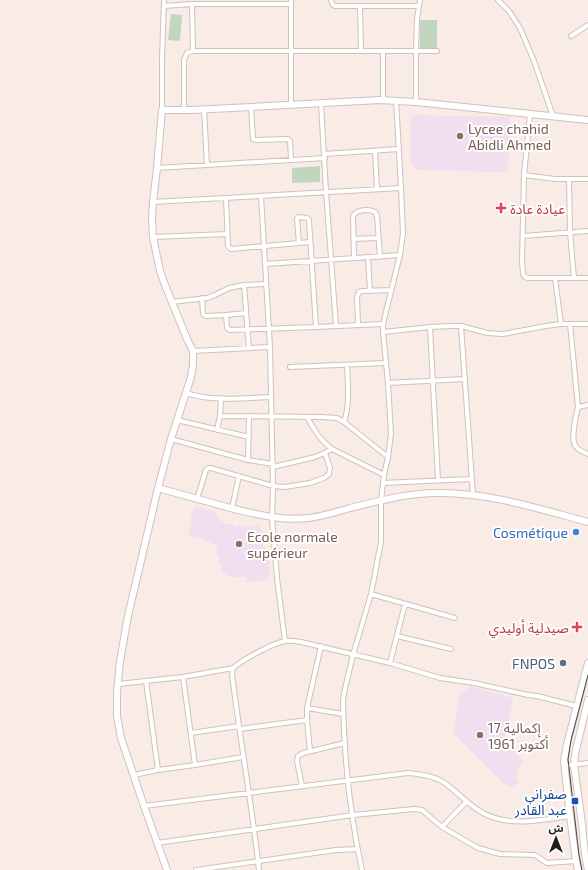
<svg xmlns="http://www.w3.org/2000/svg" width="588" height="870" font-family="'Exo 2','Noto Sans Arabic',sans-serif">
	<style>
		.education { fill: #f1deee }
		.green { fill: #c0d6be }
		.lines { fill: none; stroke-linecap: round; stroke-linejoin: round }
		.street-casing { stroke: #cfc2bb; stroke-width: 6 }
		.secondary-casing { stroke: #cfc2bb; stroke-width: 8 }
		.street { stroke: #fff; stroke-width: 4 }
		.secondary { stroke: #fff; stroke-width: 6 }
		.tram { stroke: #4a4340; stroke-width: 1 }
		.education-dot { fill: #8d6e63; stroke: #fff; stroke-width: 1.5 }
		.health-dot { fill: #e0444e; stroke: #fff; stroke-width: 1.5 }
		.shop-dot { fill: #3f7fe0; stroke: #fff; stroke-width: 1.5 }
		.service-dot { fill: #5c6f8a; stroke: #fff; stroke-width: 1.5 }
		.transit-dot { fill: #1a4fb4; stroke: #fff; stroke-width: 1.5 }
		.labels { text-anchor: middle; dominant-baseline: central; stroke-width: 4; stroke-linejoin: round; paint-order: stroke }
		.education-label { font-size: 14px; fill: #785e54; stroke: #fff; text-anchor: start }
		.health-label { font-size: 14px; fill: #be3a42; stroke: #fff; text-anchor: start }
		.shop-label { font-size: 14px; fill: #366cbe; stroke: #fff; text-anchor: end }
		.service-label { font-size: 14px; fill: #4e5e75; stroke: #fff; text-anchor: end }
		.transit-label { font-size: 14px; fill: #164399; stroke: #fff; text-anchor: end }
	</style>
	<rect width="100%" height="100%" fill="#f9ebe5"/>
	<!-- education -->
	<path class="education" d="M414,115L510,117L508,172L420,170L415,169L412,166L410,159L411,117Z
		M194,507L198,508L199,507L204,508V510L208,511L209,509L215,511L214,514H217L220,521L224,522V524H228L229,523L234,524V526L238,527L239,525L244,527L246,528L248,526L250,528L253,525L255,526L257,525L264,532L262,533L266,539L262,542L264,548L267,550L268,554H267V559H269L270,564L268,565L269,569L270,570L271,575H269V580L247,582L246,577H235L229,576L220,571L222,568L217,562L220,560L216,553H218L216,545L202,539L188,536L191,524L194,525V523L190,522Z
		M470,686L513,698L505,738L509,739L514,751L524,762L517,769L519,771L516,774L517,776L515,778L519,782L513,786L510,787L504,784L453,733L460,695Z"/>
	<!-- green -->
	<path class="green" d="M171,14L182,15L180,41L168,40Z
		M420,20H437V48H420Z
		M320,166V182L292,183V168Z"/>
	<g class="lines">
		<defs>
			<path id="street" d="M291,0V104
				M331,0L333,5L335,6H418
				M498,0L509,11L520,28L534,61L553,116
				M164,6L192,4H291
				M360,6L361,51
				M571,36L588,25
				M193,51H437
				M383,51V100
				M416,102V51L417,19L420,0
				M321,103L326,192L336,325
				M251,107L253,139L256,140L288,139L290,141L291,159
				M204,109L207,165
				M162,110V58L164,0
				M184,110V60L187,53L193,51L192,4
				M530,114L524,175L555,179H569L570,232L574,278H588
				M375,151L377,189
				M324,154L399,149
				M157,168L325,158
				M524,175L522,262L523,274L525,277L528,278H574
				M569,179H588
				M261,196L264,246L270,347L273,486L272,518L277,578L285,641
				M226,198L228,246L231,249L299,243
				M153,202L401,188
				M523,236L588,231
				M153,237L227,234
				M353,239L378,238
				M310,242L299,243L297,219L298,217L307,218L309,220L316,327L383,324
				M354,258L353,216C357,209 369,209 375,212L377,216L380,257
				M368,258L370,291
				M265,264L400,255
				M555,278L561,324H588
				M202,298L203,314L206,316L226,315L227,328L230,330L316,327
				M172,302L207,298L213,296L229,288L244,285
				M226,315L246,313
				M358,324L357,297L359,292L363,291L391,290
				M570,324L578,407C576,415 571,438 575,445C577,450 583,452 588,454
				M461,326L487,333L503,334L546,326L561,324
				M430,327L438,480
				M383,332V324L400,255L403,233L401,188L396,100
				M249,348L244,285L266,284
				M193,351L270,347
				M290,367L385,363
				M388,383L465,379
				M186,393C213,402 243,398 271,397
				M578,407L588,405
				M220,416L321,417L337,418L344,422L388,457
				M307,417C315,431 319,439 332,449L384,475
				M177,420L249,437
				M344,422C350,404 348,384 347,365
				M217,430L220,416L221,398
				M171,439L248,460L273,464
				M248,460L249,416
				M273,467L315,457L322,454L332,449
				M383,483L471,479
				M197,499L206,470L208,468H211L273,486L285,487L310,483L324,478L329,474L330,468L325,453
				M232,508L239,476
				M371,594L455,618
				M397,636L451,649
				M321,646L307,708L343,714
				M390,663L405,604
				M183,677L195,765L243,757
				M146,681L158,770
				M118,684L183,677L233,668
				M307,708V720L310,751
				M240,729L307,720
				M191,733L239,726
				M564,766L588,763
				M134,775L158,770L195,765
				M302,786L297,761L298,756L303,753L345,743
				M144,806L408,773C421,774 436,776 446,784C460,794 469,806 485,814C511,827 543,820 570,816
				M442,827L478,848L500,854L535,855L547,863L576,861
				M157,843L353,815L414,809L422,810L442,827L466,802
				M196,870L336,850L358,849
				M259,870C252,805 240,740 232,674L233,668C244,659 271,644 285,641C290,640 295,641 301,642L390,663L440,678L474,683L528,695L537,696L576,706
				M362,870C350,815 344,758 343,701L344,693L353,655L371,594L381,542V500L384,475L388,457L391,434L388,383L383,332L430,327L451,326H461L473,495"/>
			<path id="secondary" d="M158,488C184,495 209,502 234,509C260,515 283,521 309,518C323,516 337,512 350,508C379,501 407,493 437,493C488,492 539,509 588,522
				M167,870L144,806L121,738L117,716V692L120,661L128,616L158,488L171,439L191,377L193,365V351L187,339L165,285L160,271L153,237L152,219L153,202L157,168L162,110H192L251,107L380,100L416,102L588,120
				M578,870L576,861L570,816L564,761L567,744L588,663
				M588,870L585,855L582,824L574,765L575,754L588,700"/>
		</defs>
		<!-- street casing -->
		<use href="#street" class="street-casing"/>
		<!-- secondary casing -->
		<use href="#secondary" class="secondary-casing"/>
		<!-- street -->
		<use href="#street" class="street"/>
		<!-- secondary -->
		<use href="#secondary" class="secondary"/>
		<!-- tram -->
		<path class="tram" d="M582,870L579,855L568,759L571,740L588,675"/>
	</g>
	<!-- markers -->
	<g class="education-dot">
		<circle cx="460" cy="136" r="4"/>
		<circle cx="239" cy="544" r="4"/>
		<circle cx="480" cy="735" r="4"/>
	</g>
	<g class="health-dot">
		<path d="M499 202h4v4h4v4h-4v4h-4v-4h-4v-4h4z"/>
		<path d="M575 621h4v4h4v4h-4v4h-4v-4h-4v-4h4z"/>
	</g>
	<circle class="shop-dot" cx="576" cy="532" r="4"/>
	<circle class="service-dot" cx="563" cy="663" r="4"/>
	<rect class="transit-dot" x="571" y="797" width="8" height="8" rx="2"/>
	<g class="labels">
		<!-- education labels -->
		<g class="education-label">
			<text x="468" y="128">Lycee chahid<tspan x="468" dy="16">Abidli Ahmed</tspan></text>
			<text x="247" y="536">Ecole normale<tspan x="247" dy="16">supérieur</tspan></text>
			<text x="488" y="727">إكمالية 17<tspan x="488" dy="16">أكتوبر 1961</tspan></text>
		</g>
		<!-- health labels -->
		<g class="health-label">
			<text x="510" y="208">عيادة عادة</text>
			<text x="569" y="627" text-anchor="end">صيدلية أوليدي</text>
		</g>
		<!-- shop labels -->
		<g class="shop-label">
			<text x="568" y="532">Cosmétique</text>
		</g>
		<!-- service labels -->
		<g class="service-label">
			<text x="555" y="663">FNPOS</text>
		</g>
		<!-- transit labels -->
		<g class="transit-label">
			<text x="567" y="793">صفراني<tspan x="567" dy="16">عبد القادر</tspan></text>
		</g>
	</g>
	<!-- north arrow -->
	<g transform="translate(556 838)" stroke="#ffffff" stroke-width="3" paint-order="stroke">
	<path d="M0-3L7 15L0 10L-7 15Z" fill="#231e1c"/>
	<text y="-6" font-size="11" font-weight="bold" text-anchor="middle" fill="#231e1c">ش</text>
	</g>
</svg>
